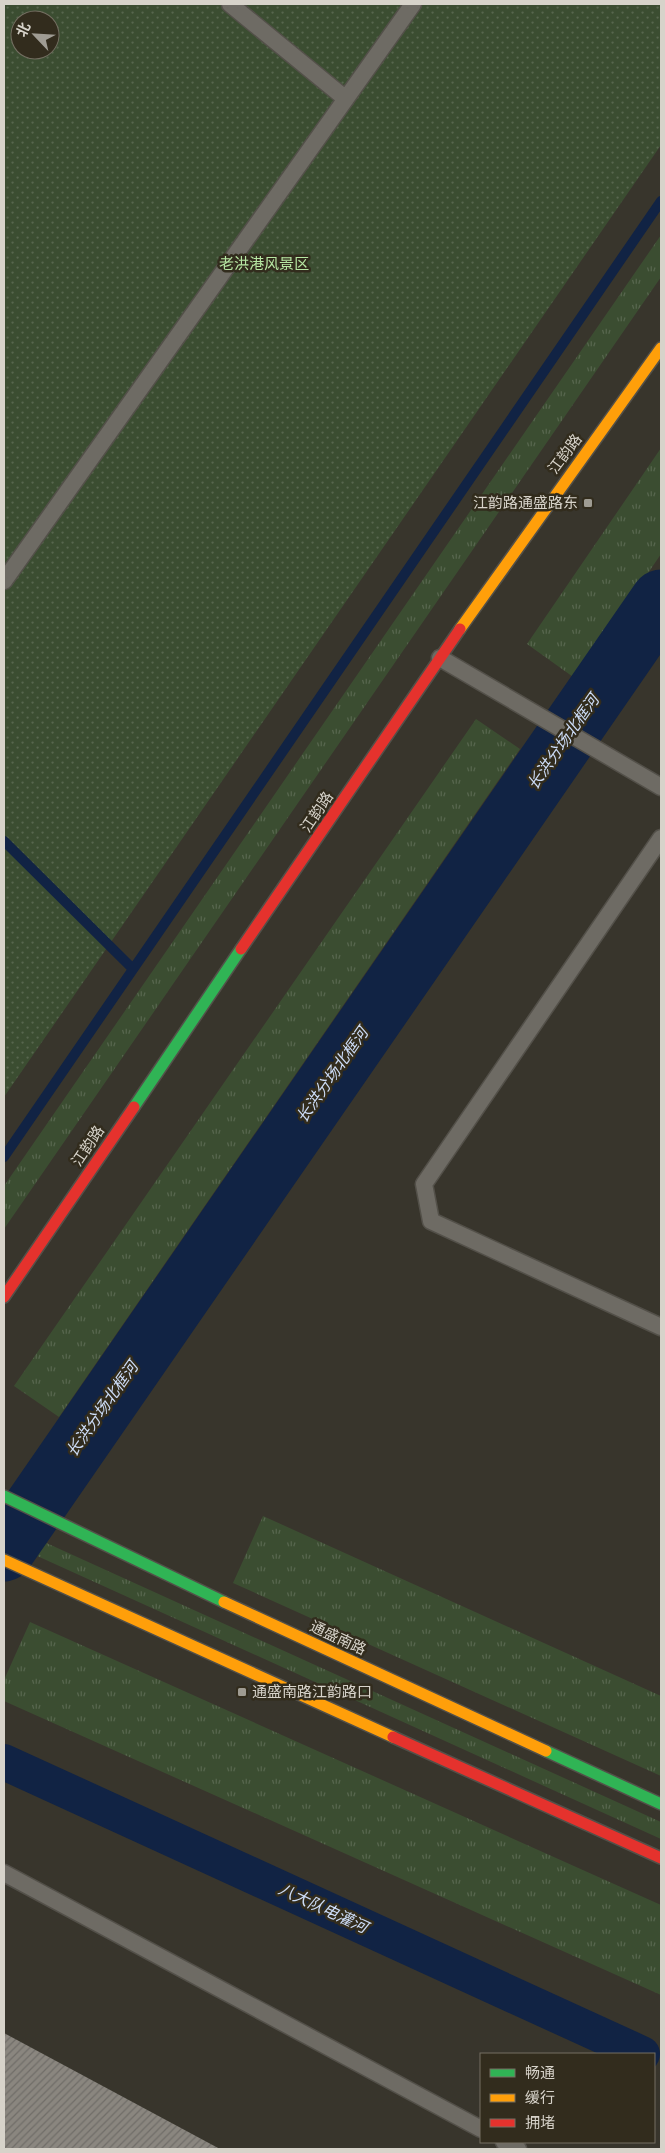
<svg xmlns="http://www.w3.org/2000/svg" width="665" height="2153" font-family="'Fira Sans','Noto Sans SC',sans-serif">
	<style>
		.grass { fill: url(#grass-tufts) }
		.park { fill: url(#park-dots); fill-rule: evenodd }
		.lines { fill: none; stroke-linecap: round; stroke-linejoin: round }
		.stream { stroke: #112344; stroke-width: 10 }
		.canal { stroke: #112344; stroke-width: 36 }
		.river { stroke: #112344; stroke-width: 61 }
		.building { fill: url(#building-hatch) }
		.lane-casing { stroke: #535049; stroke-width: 19 }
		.fast-casing { stroke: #535049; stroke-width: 14 }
		.slow-casing { stroke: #535049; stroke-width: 14 }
		.jam-casing { stroke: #535049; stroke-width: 14 }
		.lane { stroke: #6e6b64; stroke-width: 16 }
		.fast { stroke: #30b455; stroke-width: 11 }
		.slow { stroke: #ff9f0a; stroke-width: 11 }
		.jam { stroke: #e5322d; stroke-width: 11 }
		.poi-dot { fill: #9f9c93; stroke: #322c1d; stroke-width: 2 }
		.labels { text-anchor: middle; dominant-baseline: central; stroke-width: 5; stroke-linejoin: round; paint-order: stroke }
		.park-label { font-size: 15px; fill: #b7e7a3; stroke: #322c1d }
		.street-label { font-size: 15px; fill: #d7d3ca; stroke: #322c1d }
		.poi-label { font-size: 15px; fill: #d7d3ca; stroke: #322c1d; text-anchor: end }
		.water-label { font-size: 16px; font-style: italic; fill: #ccdcf7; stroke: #322c1d }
	</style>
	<defs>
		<pattern id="grass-tufts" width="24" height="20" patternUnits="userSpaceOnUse" patternTransform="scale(1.25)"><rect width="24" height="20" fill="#3b4d31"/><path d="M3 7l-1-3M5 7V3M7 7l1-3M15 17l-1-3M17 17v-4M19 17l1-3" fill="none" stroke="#57664e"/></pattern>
		<pattern id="park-dots" width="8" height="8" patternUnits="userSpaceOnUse" patternTransform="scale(1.25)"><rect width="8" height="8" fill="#3b4d31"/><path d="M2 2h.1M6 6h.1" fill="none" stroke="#57664e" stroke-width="1.8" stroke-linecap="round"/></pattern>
		<pattern id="building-hatch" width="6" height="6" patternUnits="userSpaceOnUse" patternTransform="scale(1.25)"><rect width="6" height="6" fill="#8a867f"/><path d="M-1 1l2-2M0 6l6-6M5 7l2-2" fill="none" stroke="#706d68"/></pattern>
	</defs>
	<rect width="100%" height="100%" fill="#38352c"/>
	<!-- grass -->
	<path class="grass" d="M661,235V277L4,1229V1186Z
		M661,448V554L576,679L527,644Z
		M476,719L520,749L59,1417L14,1386Z
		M263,1516L661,1696V1776L233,1583Z
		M42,1541L661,1822V1839L35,1555Z
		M30,1622L661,1905V1995L4,1701V1680Z"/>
	<!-- park -->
	<path class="park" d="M4,4H661V145L4,1097ZM20,20H50V50H20Z"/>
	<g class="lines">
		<!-- stream -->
		<path class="stream" d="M4,841L133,969
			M4,1157L661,201"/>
		<!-- canal -->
		<path class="canal" d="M4,1762L642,2054"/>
		<!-- river -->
		<path class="river" d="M4,1551L661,600"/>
	</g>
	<!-- building -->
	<path class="building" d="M4,2033L220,2149H4Z"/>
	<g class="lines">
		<defs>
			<path id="lane" d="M230,4L346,99
				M4,581L413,4
				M440,658L661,787
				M661,838L424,1184L431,1221L661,1327
				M4,1873L481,2129
				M504,2142L518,2149"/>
			<path id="fast" d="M134,1107L241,949
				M4,1496L224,1602
				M546,1751L661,1804"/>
			<path id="slow" d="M460,629L661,348
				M4,1560L393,1737
				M224,1602L546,1751"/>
			<path id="jam" d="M241,949L460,629
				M4,1297L134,1107
				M393,1737L661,1858"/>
		</defs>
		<!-- lane casing -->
		<use href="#lane" class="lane-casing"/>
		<!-- fast casing -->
		<use href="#fast" class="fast-casing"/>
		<!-- slow casing -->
		<use href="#slow" class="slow-casing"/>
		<!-- jam casing -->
		<use href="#jam" class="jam-casing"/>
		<!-- lane -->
		<use href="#lane" class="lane"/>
		<!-- fast -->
		<use href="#fast" class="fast"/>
		<!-- slow -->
		<use href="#slow" class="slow"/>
		<!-- jam -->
		<use href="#jam" class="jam"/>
	</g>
	<!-- markers -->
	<g class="poi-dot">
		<rect x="583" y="498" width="10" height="10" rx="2.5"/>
		<rect x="237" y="1687" width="10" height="10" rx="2.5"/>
	</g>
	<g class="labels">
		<!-- park labels -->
		<g class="park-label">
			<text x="264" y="264">老洪港风景区</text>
		</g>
		<!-- street labels -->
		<g class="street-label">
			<text transform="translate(565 454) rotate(-53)">江韵路</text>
			<text transform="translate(317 812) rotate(-56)">江韵路</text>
			<text transform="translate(88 1146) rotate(-56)">江韵路</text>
			<text transform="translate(338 1638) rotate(25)">通盛南路</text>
		</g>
		<!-- poi labels -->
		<g class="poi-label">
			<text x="578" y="503">江韵路通盛路东</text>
			<text x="252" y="1692" text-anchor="start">通盛南路江韵路口</text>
		</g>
		<!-- water labels -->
		<g class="water-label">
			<text transform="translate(563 742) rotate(-55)">长洪分场北框河</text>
			<text transform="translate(332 1075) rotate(-55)">长洪分场北框河</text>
			<text transform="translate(102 1409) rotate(-55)">长洪分场北框河</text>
			<text transform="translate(323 1908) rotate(25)">八大队电灌河</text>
		</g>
	</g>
	<!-- border -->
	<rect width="665" height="2153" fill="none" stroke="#d7d3ca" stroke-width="10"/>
	<!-- legend -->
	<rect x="480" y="2053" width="175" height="90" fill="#322c1d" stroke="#746f62"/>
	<rect x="490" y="2069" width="25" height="8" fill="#30b455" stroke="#746f62"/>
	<text x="525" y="2078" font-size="15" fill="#d7d3ca">畅通</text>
	<rect x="490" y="2094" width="25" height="8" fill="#ff9f0a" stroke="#746f62"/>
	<text x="525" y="2103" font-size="15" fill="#d7d3ca">缓行</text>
	<rect x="490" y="2119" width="25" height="8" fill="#e5322d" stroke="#746f62"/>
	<text x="525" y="2128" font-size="15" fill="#d7d3ca">拥堵</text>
	<!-- north arrow -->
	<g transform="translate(35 35) rotate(295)"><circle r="24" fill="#322c1d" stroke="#746f62"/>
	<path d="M0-4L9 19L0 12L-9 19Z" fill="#9f9c93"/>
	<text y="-8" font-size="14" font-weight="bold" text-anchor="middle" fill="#d7d3ca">北</text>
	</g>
</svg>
